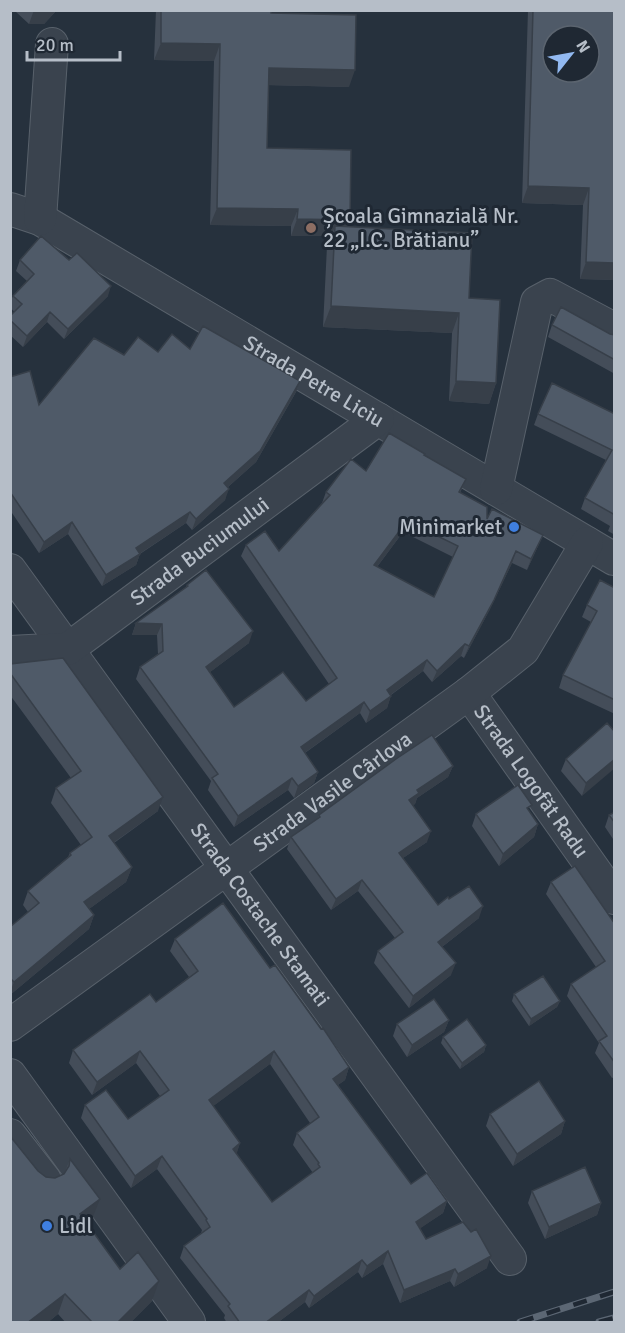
<svg xmlns="http://www.w3.org/2000/svg" width="625" height="1333" font-family="Signika,sans-serif">
	<style>
		.lines { fill: none; stroke-linecap: round; stroke-linejoin: round }
		.minor-casing { stroke: #58616b; stroke-width: 34 }
		.minor { stroke: #3a434e; stroke-width: 32 }
		.rail-casing { stroke: #5c6774; stroke-width: 7 }
		.rail { stroke: #1f2833; stroke-width: 4.5; stroke-dasharray: 14; stroke-linecap: butt }
		.wall { fill: #444d59; fill-rule: evenodd }
		.shaded-wall { fill: #373f49 }
		.building { fill: #4f5a68; stroke: #373f49; stroke-width: 1.5; fill-rule: evenodd }
		.education-dot { fill: #8d6e63; stroke: #1f2833; stroke-width: 2 }
		.shop-dot { fill: #3f7fe0; stroke: #1f2833; stroke-width: 2 }
		.labels { text-anchor: middle; dominant-baseline: central; stroke-width: 6; stroke-linejoin: round; paint-order: stroke }
		.poi-label { font-size: 21px; fill: #b6bec8; stroke: #1f2833; text-anchor: start }
		.street-label { font-size: 21px; fill: #b6bec8; stroke: #1f2833 }
	</style>
	<rect width="100%" height="100%" fill="#26313d"/>
	<g class="lines">
		<defs>
			<g id="minor">
				<path id="s1" d="M10,209L40,219L614,559"/>
				<path d="M40,219L52,44"/>
				<path d="M496,489L537,302L550,295L614,329"/>
				<path id="s2" d="M10,570L510,1259"/>
				<path id="s3" d="M10,652L68,649L378,419"/>
				<path id="s4" d="M469,693L614,898"/>
				<path id="s5" d="M10,1025L469,693L523,650L587,543"/>
				<path d="M10,1075L189,1322"/>
				<path d="M10,1135L45,1180"/>
			</g>
		</defs>
		<!-- minor casing -->
		<use href="#minor" class="minor-casing"/>
		<!-- minor -->
		<use href="#minor" class="minor"/>
		<defs>
			<path id="rail" d="M520,1322L614,1292
				M599,1322L614,1318"/>
		</defs>
		<!-- rail casing -->
		<use href="#rail" class="rail-casing"/>
		<!-- rail -->
		<use href="#rail" class="rail"/>
	</g>
	<!-- wall -->
	<path class="wall" d="M16,10H57L44,24H29L16,12Z
		M156,10H271V13L349,87L268,85L267,148L350,220L347,226L469,298L496,383L489,404L449,401L452,333L323,327L327,246L331,236H291V226L210,225L214,61L154,60Z
		M528,10H615V280L580,279L583,205L522,203Z
		M20,260L108,296L64,339L47,322L23,347L10,335V316L15,312L10,308V302L13,296L27,281L16,271Z
		M552,325L615,335V374L548,337Z
		M190,349L300,381L296,392L256,462L228,487L225,500L192,530L186,523L140,554L136,565L102,586L68,534L39,553L10,510V377L39,405L124,355Z
		M538,414H615V535L608,531L610,526L581,509L585,498L606,460L534,425Z
		M424,455L466,479L460,493L487,519L543,535L538,546L527,570L512,563L489,611L464,658L461,656L432,682L423,671L391,695L387,708L366,723L360,713L305,753L318,772L314,783L294,798L288,790L234,827L208,790L211,781L136,679L140,667L158,654L157,635H132L136,623L186,587L187,585L249,643L210,672L234,707L306,701L329,684L241,556L246,545L279,551L322,503L326,492L366,471ZM403,532L453,557L434,597L377,567Z
		M615,588V714L559,688L563,675L591,622L582,617L587,605Z
		M10,664L158,811L114,843L132,867L126,882L89,909L94,915L89,929L10,995V927L28,912L23,905L28,891L68,857L70,853L81,845L51,803L56,788L71,778L10,695Z
		M615,732L582,796L561,771L566,759Z
		M453,766L448,777L417,798L415,804L413,805L427,842L403,858L438,905L449,899L479,918L442,947L451,975L409,1008L374,963L378,951L395,938L358,891L331,910L287,849L291,837L318,819L319,815Z
		M529,811L538,824L534,837L499,866L472,826L476,814Z
		M615,812V842L605,827L609,815Z
		M551,882L615,924V1077L612,1078L595,1053L599,1043L567,996L571,984L596,967L546,894Z
		M175,939L270,968L321,1029L349,1067L345,1080L338,1085L411,1184L447,1201L443,1213L420,1228L426,1239L487,1268L454,1287L450,1281L400,1303L383,1264L362,1278L358,1272L309,1308L305,1302L277,1323H227L224,1318L225,1315L180,1258L184,1246L201,1233L202,1230L157,1169L131,1188L81,1118L85,1105L128,1119L160,1096L136,1063L92,1095L69,1063L73,1050L156,1002L189,977L170,951ZM270,1064L310,1123L297,1133L293,1145L313,1173L272,1202L236,1154L240,1143L213,1106Z
		M514,994L560,1001L557,1007L529,1026L512,1001Z
		M449,1020L444,1032L407,1057L393,1036L397,1024Z
		M443,1037L486,1045L484,1052L460,1069L441,1043Z
		M490,1114L565,1121L561,1134L513,1166L486,1126Z
		M70,1159L92,1219L87,1223L120,1269L152,1301L130,1323H66L58,1314L47,1323H10L38,1171L46,1177L55,1178L64,1174Z
		M532,1191L601,1203L597,1215L545,1239L528,1203Z"/>
	<!-- shaded-wall -->
	<path class="shaded-wall" d="M34,10H57L44,24H29Z
		M161,43L220,44L214,61L154,60Z
		M269,68L355,70L349,87L263,85Z
		M528,186L589,188L583,205L522,203Z
		M217,208L298,209L291,226L210,225Z
		M297,219L350,220L343,237L335,226L331,236H291Z
		M586,262L615,263V280L580,279Z
		M111,286L108,296L64,339L68,329Z
		M331,306L459,313L452,333L323,327Z
		M50,312L47,322L23,347L27,336Z
		M300,381L296,392L256,462L220,494L224,483Z
		M456,381L496,383L489,404L449,401Z
		M229,489L225,500L192,530L196,519Z
		M190,512L186,523L133,558L140,554L136,565L102,586L106,575L136,548Z
		M407,521L403,532L370,576L374,565Z
		M72,522L68,534L39,553L44,542Z
		M543,535L538,546L527,570L531,559Z
		M516,551L512,563L489,611L464,658L469,646Z
		M136,623L162,624L157,635H132Z
		M253,631L249,643L202,678L206,667Z
		M465,644L461,656L432,682L437,671Z
		M427,660L423,671L382,701L387,690Z
		M391,696L387,708L366,723L370,711Z
		M364,702L360,713L296,759L301,747Z
		M615,759V768L582,796L586,783Z
		M453,766L448,777L417,798L415,804L405,811L409,800L417,790Z
		M318,772L314,783L294,798L298,786Z
		M292,778L288,790L234,827L238,816Z
		M163,797L158,811L103,850L109,836Z
		M538,824L534,837L499,866L503,854Z
		M431,831L427,842L394,864L399,853Z
		M132,867L126,882L78,917L84,902Z
		M362,880L358,891L331,910L336,899Z
		M483,906L479,918L434,953L438,942Z
		M94,915L89,929L10,995V992L14,982Z
		M456,963L451,975L409,1008L413,996Z
		M560,1001L557,1007L529,1026L531,1019Z
		M449,1020L444,1032L407,1057L412,1045Z
		M486,1045L484,1052L460,1069L462,1063Z
		M140,1051L136,1063L92,1095L97,1082Z
		M274,1051L270,1064L204,1113L209,1100Z
		M349,1067L345,1080L329,1091L333,1079Z
		M565,1121L561,1134L513,1166L517,1154Z
		M240,1143L236,1156L233,1149Z
		M162,1156L157,1169L131,1188L135,1176Z
		M100,1199L92,1219L73,1234L80,1214Z
		M447,1201L443,1213L412,1234L416,1222Z
		M601,1203L597,1215L545,1239L549,1227Z
		M388,1251L383,1264L362,1278L367,1266Z
		M491,1256L487,1268L454,1287L458,1274Z
		M362,1260L358,1272L309,1308L314,1296Z
		M455,1269L450,1281L400,1303L404,1290Z
		M159,1281L152,1301L130,1323H117Z
		M309,1290L305,1302L277,1323H265Z
		M65,1294L58,1314L47,1323H27Z"/>
	<!-- building -->
	<path class="building" d="M161,10H271V13L356,15L355,70L269,68L267,148L351,150L350,220L297,219L298,209L217,208L220,44L161,43Z
		M533,10H615V263L586,262L589,188L528,186ZM553,36H589V72H553Z
		M335,226L472,233L469,298L500,300L496,383L456,381L459,313L331,306Z
		M41,236L69,260L77,253L111,286L68,329L50,312L27,336L10,320V316L22,304L13,296L34,274L20,260Z
		M561,307L610,334L615,335V360L552,325Z
		M203,326L300,381L260,451L224,483L229,489L196,519L190,512L136,548L140,554L106,575L72,522L44,542L10,492V377L30,371L39,405L94,338L124,355L138,337L158,352L172,334L190,349Z
		M552,383L615,414V515L585,498L612,450L538,414Z
		M389,433L425,454L424,455L466,479L459,492L487,507V519L492,509L543,535L531,559L516,551L494,600L469,646L465,644L437,671L427,660L387,690L391,696L370,711L364,702L301,747L318,772L298,786L292,778L238,816L212,778L218,774L140,667L163,651L162,624L136,623L188,586L187,585L206,570L253,631L206,667L234,707L283,672L306,701L337,678L246,545L265,531L279,551L330,495L326,492L351,459L366,471ZM407,521L458,546L434,597L374,565Z
		M600,580L615,588V700L563,675L597,611L587,605Z
		M63,658L163,797L109,836L132,867L84,902L94,915L14,982L11,979H10V927L39,903L28,891L71,855L70,853L92,837L56,788L81,771L10,673V664Z
		M607,723L615,732V759L586,783L566,759Z
		M432,735L453,766L417,790L419,793L409,800L431,831L399,853L438,905L448,897L449,899L469,886L483,906L438,942L456,963L413,996L378,951L403,932L362,880L336,899L291,837L320,817L319,815L396,759Z
		M518,785L532,805L527,808L538,824L503,854L476,814Z
		M615,812V823L609,815Z
		M575,866L615,924V1063L599,1041L607,1036L571,984L605,961L551,882Z
		M223,903L270,968L275,965L321,1029L323,1028L349,1067L333,1079L411,1184L427,1173L447,1201L416,1222L426,1239L463,1222L471,1232L476,1229L491,1256L458,1274L455,1269L404,1290L388,1251L367,1266L362,1260L314,1296L309,1290L265,1323H240L228,1306L230,1304L184,1246L210,1227L206,1220L207,1219L162,1156L135,1176L85,1105L106,1090L128,1119L169,1090L140,1051L97,1082L73,1050L150,994L156,1002L198,971L175,939ZM274,1051L319,1117L297,1133L319,1163L318,1164L320,1167L272,1202L233,1149L240,1143L209,1100Z
		M543,976L560,1001L531,1019L514,994Z
		M434,999L449,1020L412,1045L397,1024Z
		M467,1019L486,1045L462,1063L443,1037Z
		M539,1081L565,1121L517,1154L490,1114Z
		M10,1136L38,1171L46,1177L55,1178L64,1174L69,1166L70,1159L100,1199L80,1214L120,1269L138,1252L159,1281L117,1323H93L65,1294L27,1323H10Z
		M585,1167L601,1203L549,1227L532,1191Z"/>
	<!-- markers -->
	<circle class="education-dot" cx="311" cy="228" r="6"/>
	<g class="shop-dot">
		<circle cx="514" cy="527" r="6"/>
		<circle cx="47" cy="1226" r="6"/>
	</g>
	<g class="labels">
		<!-- poi labels -->
		<g class="poi-label">
			<text x="323" y="216">Școala Gimnazială Nr.<tspan x="323" dy="24">22 „I.C. Brătianu”</tspan></text>
			<text x="502" y="527" text-anchor="end">Minimarket</text>
			<text x="59" y="1226">Lidl</text>
		</g>
		<!-- street labels -->
		<g class="street-label">
			<text stroke="none"><textPath href="#s1" startOffset="350">Strada Petre Liciu</textPath></text>
			<text stroke="none"><textPath href="#s3" startOffset="222">Strada Buciumului</textPath></text>
			<text stroke="none"><textPath href="#s4" startOffset="108">Strada Logofăt Radu</textPath></text>
			<text stroke="none"><textPath href="#s5" startOffset="398">Strada Vasile Cârlova</textPath></text>
			<text stroke="none"><textPath href="#s2" startOffset="426">Strada Costache Stamati</textPath></text>
		</g>
	</g>
	<!-- border -->
	<rect width="625" height="1333" fill="none" stroke="#b6bec8" stroke-width="24"/>
	<!-- north arrow -->
	<g transform="translate(571 54) rotate(59)"><circle r="28" fill="#1f2833" stroke="#5b646f" stroke-width="1.5"/>
	<path d="M0-4.5L10 22L0 15L-10 22Z" fill="#92b9f1"/>
	<text y="-9" font-size="16" font-weight="bold" text-anchor="middle" fill="#b6bec8">N</text>
	</g>
	<!-- scale -->
	<path d="M27 51v9h93v-9" fill="none" stroke="#b6bec8" stroke-width="3"/>
	<text x="36" y="51" font-size="18" fill="#b6bec8" stroke="#1f2833" stroke-width="4.5" paint-order="stroke">20 m</text>
</svg>
